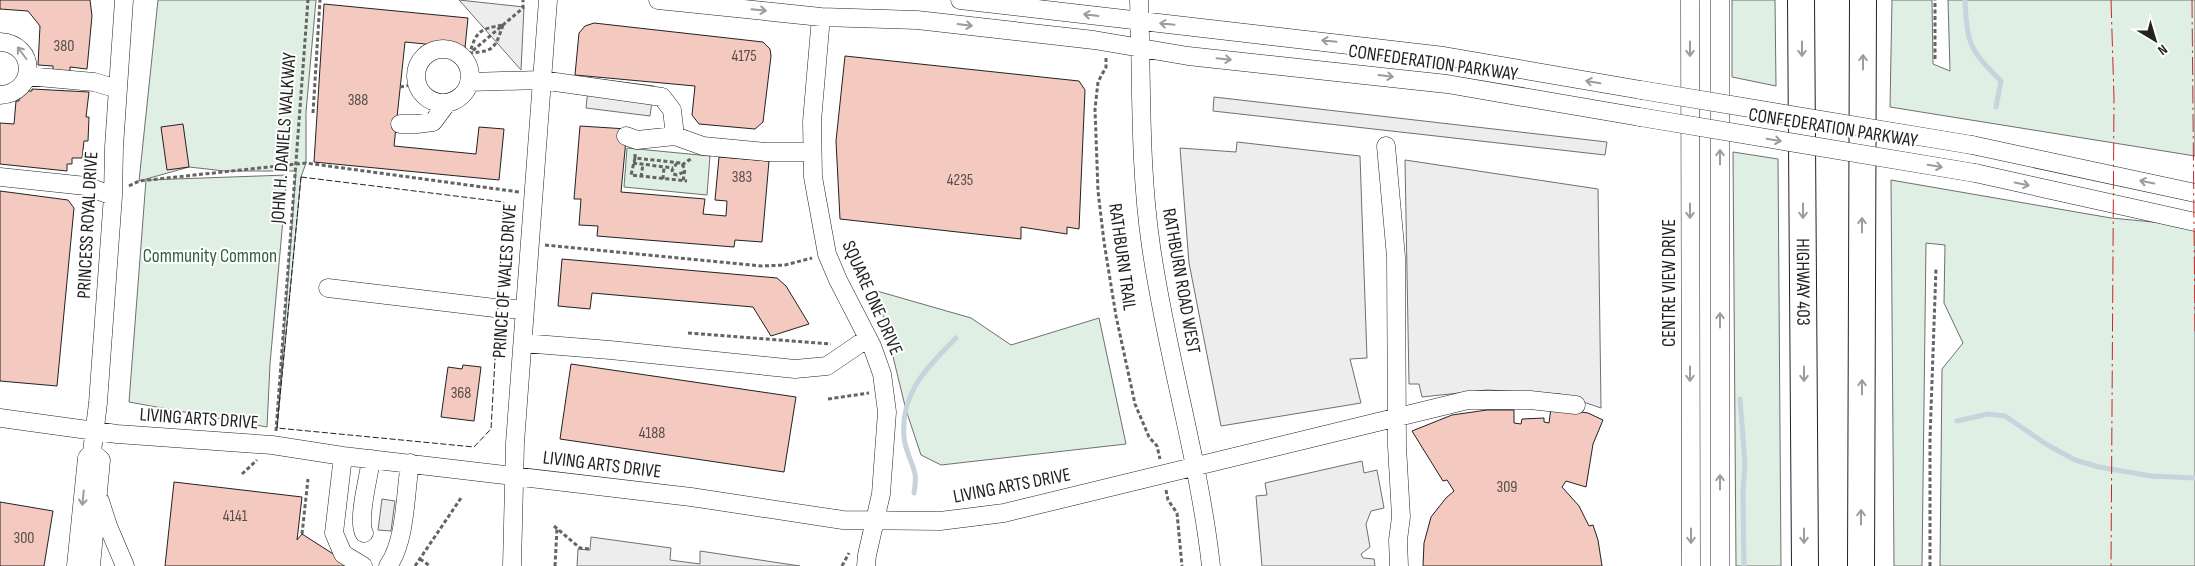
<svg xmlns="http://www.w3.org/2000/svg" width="2195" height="566" font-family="'Sofia Sans Condensed',sans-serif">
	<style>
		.green { fill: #e0efe3; stroke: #6f6f6f }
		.parking { fill: #ededed; stroke: #6f6f6f }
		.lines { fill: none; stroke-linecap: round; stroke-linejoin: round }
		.stream { stroke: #c7d3dd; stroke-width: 5 }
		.building { fill: #f3c9c0; stroke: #222 }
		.minor-casing { stroke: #222; stroke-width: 19 }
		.highway-casing { stroke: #222; stroke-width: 28 }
		.path { stroke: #646464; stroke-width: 3; stroke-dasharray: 4 2.5; stroke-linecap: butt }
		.minor { stroke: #fff; stroke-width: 18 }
		.highway { stroke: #fff; stroke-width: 26 }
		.minor-bridge-casing { stroke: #222; stroke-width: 19; stroke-linecap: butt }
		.minor-bridge { stroke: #fff; stroke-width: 18 }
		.fence { stroke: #222; stroke-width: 1; stroke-dasharray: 6 2.5; stroke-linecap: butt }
		.power { stroke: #c62828; stroke-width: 1; stroke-dasharray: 18 4 2.5 4; stroke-linecap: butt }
		.oneway { stroke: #9c9c9c }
		.labels { text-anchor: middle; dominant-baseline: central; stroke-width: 4; stroke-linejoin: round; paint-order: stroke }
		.number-label { font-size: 16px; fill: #564c4a }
		.street-label { font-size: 19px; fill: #222; stroke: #fff }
		.park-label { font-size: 19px; fill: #2f5e38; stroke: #fff }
	</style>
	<rect width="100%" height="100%" fill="#fff"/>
	<!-- green -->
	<path class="green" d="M158,0H316L306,112V163L301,177L277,428L296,171H225L189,167L139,181Z
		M1732,0H1775L1776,86L1732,77Z
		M1892,0H1932L1933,64L1950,71L1948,0H2195V156L1890,107Z
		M627,148L710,156L707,195L624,187Z
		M1733,152L1778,159L1781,566H1736Z
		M287,175L270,364L267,427L129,402L146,180Z
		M1891,180L2111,218L2195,226V566H1940L1942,369L1963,343L1944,303L1945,245L1926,243L1922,566H1894Z
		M877,291L971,318L1011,345L1099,318L1126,444L941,465L921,455L906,410Z"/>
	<!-- parking -->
	<path class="parking" d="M459,0L524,7L521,70L460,1Z
		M589,78L654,86L650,116L586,108Z
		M1214,97L1607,142L1605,155L1213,111Z
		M1237,142L1360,156L1367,358L1350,359L1361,403L1221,426L1189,263L1180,148L1236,152Z
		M1405,160L1598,189L1601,408L1560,394L1487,390L1422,397L1419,384H1409Z
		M1362,461L1364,473L1377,470L1384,508L1371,511L1366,524L1370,547L1361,554L1363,558L1374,559L1375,566H1262L1256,496L1267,495L1265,483Z
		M382,499L395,501L391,531L378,530Z
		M591,537L671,548L670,560L700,564V551L800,566H577L578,549L590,550Z"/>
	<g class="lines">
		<!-- stream -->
		<path class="stream" d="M1965,0C1967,45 1970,50 2001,81L1996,107
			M1740,399L1745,464L1743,492L1744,566
			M1957,421L1988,414L2005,416L2046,444L2075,460L2099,467L2151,476L2195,478
			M914,493C915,487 916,480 915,474C912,461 905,450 904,437C900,392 928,367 956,338"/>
	</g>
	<!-- building -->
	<path class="building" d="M0,0H90L92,16L87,69L70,67V71L53,70V66L38,65L40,26L28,11L0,9Z
		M324,4L468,18L465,48L405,42L394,146L476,154L479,127L504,129L499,180L314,162Z
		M594,23L763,42L770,49L771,56L763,122L755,129L699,124L692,115L695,86L575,75L579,33L585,26Z
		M845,56L1079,81L1085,90L1079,229L1067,227V234L1021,227V239L840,219L836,141Z
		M32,89L89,92L86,117H89L88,141H84L82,158H72V164H67V171L0,164V123L14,124L16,101H19V97L27,91H32Z
		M183,124L189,167L167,170L161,127Z
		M580,126L627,129L621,192L705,199L703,214L726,216L727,201L715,200L719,157L769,161L762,242L735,240L734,247L597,236L598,226L579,225L581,199H574Z
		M0,191L68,200L74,208L57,386L0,381Z
		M562,259L777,278L786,286L809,324L771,336L753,307L592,293L590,309L558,306Z
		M571,364L796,397L784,472L560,439Z
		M463,365L481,367L474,421L441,417L448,367L462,369Z
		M1551,408L1588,413L1603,420L1593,444L1586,487L1566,481L1562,487L1579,506L1589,526L1593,525L1598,540L1602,566H1423L1424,543L1431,517L1446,498L1454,491L1447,480L1443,481L1412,431L1452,415L1487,410H1514V423L1521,424L1522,419L1544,418V422L1549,423Z
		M174,482L302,497L297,540L302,534L352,566H165Z
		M0,502L53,511L44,566H0Z"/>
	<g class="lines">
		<defs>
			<path id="minor" d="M658,0L821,17L917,20L1094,40L1188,56L1447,84L1640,117
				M960,0L1444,56L1641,90
				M1139,0C1142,82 1139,165 1151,246C1166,353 1199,458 1211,566
				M1690,0L1691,566
				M821,17L812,121L813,177L827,254L838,280L872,346L882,374L887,412L881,494L867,555L866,566
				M0,42C37,44 37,93 0,95
				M416 76a27 27 0 1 1 54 0a27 27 0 1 1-54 0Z
				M27,76L94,82L118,89
				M469,82L541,80L662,97L672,110L675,136
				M400,124H417L433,122L447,103
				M626,136L637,140L675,136L703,146L766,152H812
				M1972,145L2195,193
				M1386,146L1396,257L1397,446L1401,517L1398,540L1399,566
				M1975,173L2195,222
				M0,177L86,186L113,196
				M328,288L503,309H525
				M523,343L610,350L795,369L827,366L868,338
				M0,418L117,434L272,445L343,456L691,497L843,520L940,521L1004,513L1468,400H1530L1576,405
				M343,456L334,533L343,554L363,566
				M100,501L108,526L125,566
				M364,533C357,518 369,477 371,459
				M76,566L87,458L92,452L98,403L113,196L114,147L124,0
				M91,566L101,460L92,452
				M388,566C406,541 405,494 410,463
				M512,566L515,443L548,0
				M1720,566V0"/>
			<g id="highway">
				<path id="s1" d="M1801,0L1805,566"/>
				<path d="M1861,566L1863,0"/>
			</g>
		</defs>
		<!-- minor casing -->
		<use href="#minor" class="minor-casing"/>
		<!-- highway casing -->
		<use href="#highway" class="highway-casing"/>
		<!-- path -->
		<path class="path" d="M503,25C495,48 495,51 470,53C476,30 481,29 503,25Z
			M1106,58V67L1098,82L1095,109L1098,191L1104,242L1116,316L1135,404L1149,437L1157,446L1160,459
			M1935,59V0
			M464,60L470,53L523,8V0
			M400,87L417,84
			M313,113L320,0
			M635,154V158L681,163L685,169L683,181
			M635,158L631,175L687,181
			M633,163L673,168
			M677,163L672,170L673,174L677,175L684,172
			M682,165L692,158
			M641,177L643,164
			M663,179L664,167
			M129,186L139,181L306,163L519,192
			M545,245L762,266L785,265L812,258
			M688,333L831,344
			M828,399L869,393
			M276,431L308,0
			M242,474L257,460
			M1166,490L1168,500L1177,513L1182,566
			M554,526L580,548L590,549
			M302,534L308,479
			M420,559L430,566
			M415,566L461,498
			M555,566L557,528
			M842,566L849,553
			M1930,566V438L1936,268"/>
		<!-- minor -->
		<use href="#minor" class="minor"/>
		<!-- highway -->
		<use href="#highway" class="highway"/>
		<defs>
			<path id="minor-bridge" d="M1641,90L1972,145
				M1640,117L1975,173"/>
		</defs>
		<!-- minor-bridge casing -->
		<use href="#minor-bridge" class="minor-bridge-casing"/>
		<!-- minor-bridge -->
		<use href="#minor-bridge" class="minor-bridge"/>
		<!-- fence -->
		<path class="fence" d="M301,177L504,202L491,429L474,447L277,428Z"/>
		<!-- power -->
		<path class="power" d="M2111,0L2114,98L2111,566
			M2192,0L2195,334"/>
	</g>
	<!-- one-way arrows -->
	<defs><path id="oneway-shaft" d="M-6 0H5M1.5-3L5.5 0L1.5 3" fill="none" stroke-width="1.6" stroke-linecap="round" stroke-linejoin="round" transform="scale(1.25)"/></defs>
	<g class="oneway">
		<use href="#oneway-shaft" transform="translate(759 10) rotate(6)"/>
		<use href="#oneway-shaft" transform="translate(1091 15) rotate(-173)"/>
		<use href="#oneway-shaft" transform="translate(1167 24) rotate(-174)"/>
		<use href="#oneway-shaft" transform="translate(965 25) rotate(7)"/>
		<use href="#oneway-shaft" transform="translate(1329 41) rotate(-174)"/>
		<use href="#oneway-shaft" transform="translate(1690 49) rotate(90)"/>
		<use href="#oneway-shaft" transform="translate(1802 49) rotate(90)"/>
		<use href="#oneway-shaft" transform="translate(22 53) rotate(-127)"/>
		<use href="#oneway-shaft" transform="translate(1224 59) rotate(6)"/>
		<use href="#oneway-shaft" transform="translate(1863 62) rotate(-90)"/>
		<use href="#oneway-shaft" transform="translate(1386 76) rotate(7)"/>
		<use href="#oneway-shaft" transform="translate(1593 82) rotate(-170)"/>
		<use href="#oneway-shaft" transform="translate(1774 140) rotate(9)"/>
		<use href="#oneway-shaft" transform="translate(1720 157) rotate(-90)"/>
		<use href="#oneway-shaft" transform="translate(1935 166) rotate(9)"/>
		<use href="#oneway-shaft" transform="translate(2147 182) rotate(-168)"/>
		<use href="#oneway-shaft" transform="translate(2022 184) rotate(12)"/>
		<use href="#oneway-shaft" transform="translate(1690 211) rotate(90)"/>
		<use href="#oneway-shaft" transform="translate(1803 211) rotate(90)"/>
		<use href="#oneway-shaft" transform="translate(1862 225) rotate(-90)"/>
		<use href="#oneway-shaft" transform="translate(1720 320) rotate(-90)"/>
		<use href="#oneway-shaft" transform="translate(1690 374) rotate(90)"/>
		<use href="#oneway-shaft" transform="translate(1804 374) rotate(90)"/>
		<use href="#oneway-shaft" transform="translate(1862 387) rotate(-90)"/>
		<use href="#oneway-shaft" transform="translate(1720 482) rotate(-90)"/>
		<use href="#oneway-shaft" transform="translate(83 498) rotate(96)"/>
		<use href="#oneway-shaft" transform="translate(1861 517) rotate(-90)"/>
		<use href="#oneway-shaft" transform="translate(1691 536) rotate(90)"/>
		<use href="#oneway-shaft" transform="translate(1804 536) rotate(90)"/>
	</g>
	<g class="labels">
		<!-- number labels -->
		<g class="number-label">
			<text x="64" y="46">380</text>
			<text x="744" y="56">4175</text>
			<text x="358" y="100">388</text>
			<text x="742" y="177">383</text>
			<text x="960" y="180">4235</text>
			<text x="461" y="393">368</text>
			<text x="652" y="433">4188</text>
			<text x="1507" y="487">309</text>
			<text x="235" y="516">4141</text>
			<text x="24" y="538">300</text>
		</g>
		<!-- street labels -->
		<g class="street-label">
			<text transform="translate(1433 63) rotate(8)">CONFEDERATION PARKWAY</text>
			<text transform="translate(1833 128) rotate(9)">CONFEDERATION PARKWAY</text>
			<text transform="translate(284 138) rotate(-86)">JOHN H. DANIELS WALKWAY</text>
			<text transform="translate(88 225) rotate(-87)">PRINCESS ROYAL DRIVE</text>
			<text transform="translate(1122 257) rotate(82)">RATHBURN TRAIL</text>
			<text transform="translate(505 281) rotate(-86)">PRINCE OF WALES DRIVE</text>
			<text transform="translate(1181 281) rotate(80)">RATHBURN ROAD WEST</text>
			<text transform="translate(1669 283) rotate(-90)">CENTRE VIEW DRIVE</text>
			<text stroke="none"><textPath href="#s1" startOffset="282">HIGHWAY 403</textPath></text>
			<text transform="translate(872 298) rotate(66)">SQUARE ONE DRIVE</text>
			<text transform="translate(199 419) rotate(4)">LIVING ARTS DRIVE</text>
			<text transform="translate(602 465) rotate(7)">LIVING ARTS DRIVE</text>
			<text transform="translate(1012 486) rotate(-11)">LIVING ARTS DRIVE</text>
		</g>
		<!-- park labels -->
		<g class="park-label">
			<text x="210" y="256">Community Common</text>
		</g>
	</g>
	<!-- north arrow -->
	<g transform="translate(2155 40) rotate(142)" stroke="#ffffff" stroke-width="4" paint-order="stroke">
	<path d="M0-4L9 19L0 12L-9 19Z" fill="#222222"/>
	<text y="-8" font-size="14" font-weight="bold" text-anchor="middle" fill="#222222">N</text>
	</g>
</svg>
